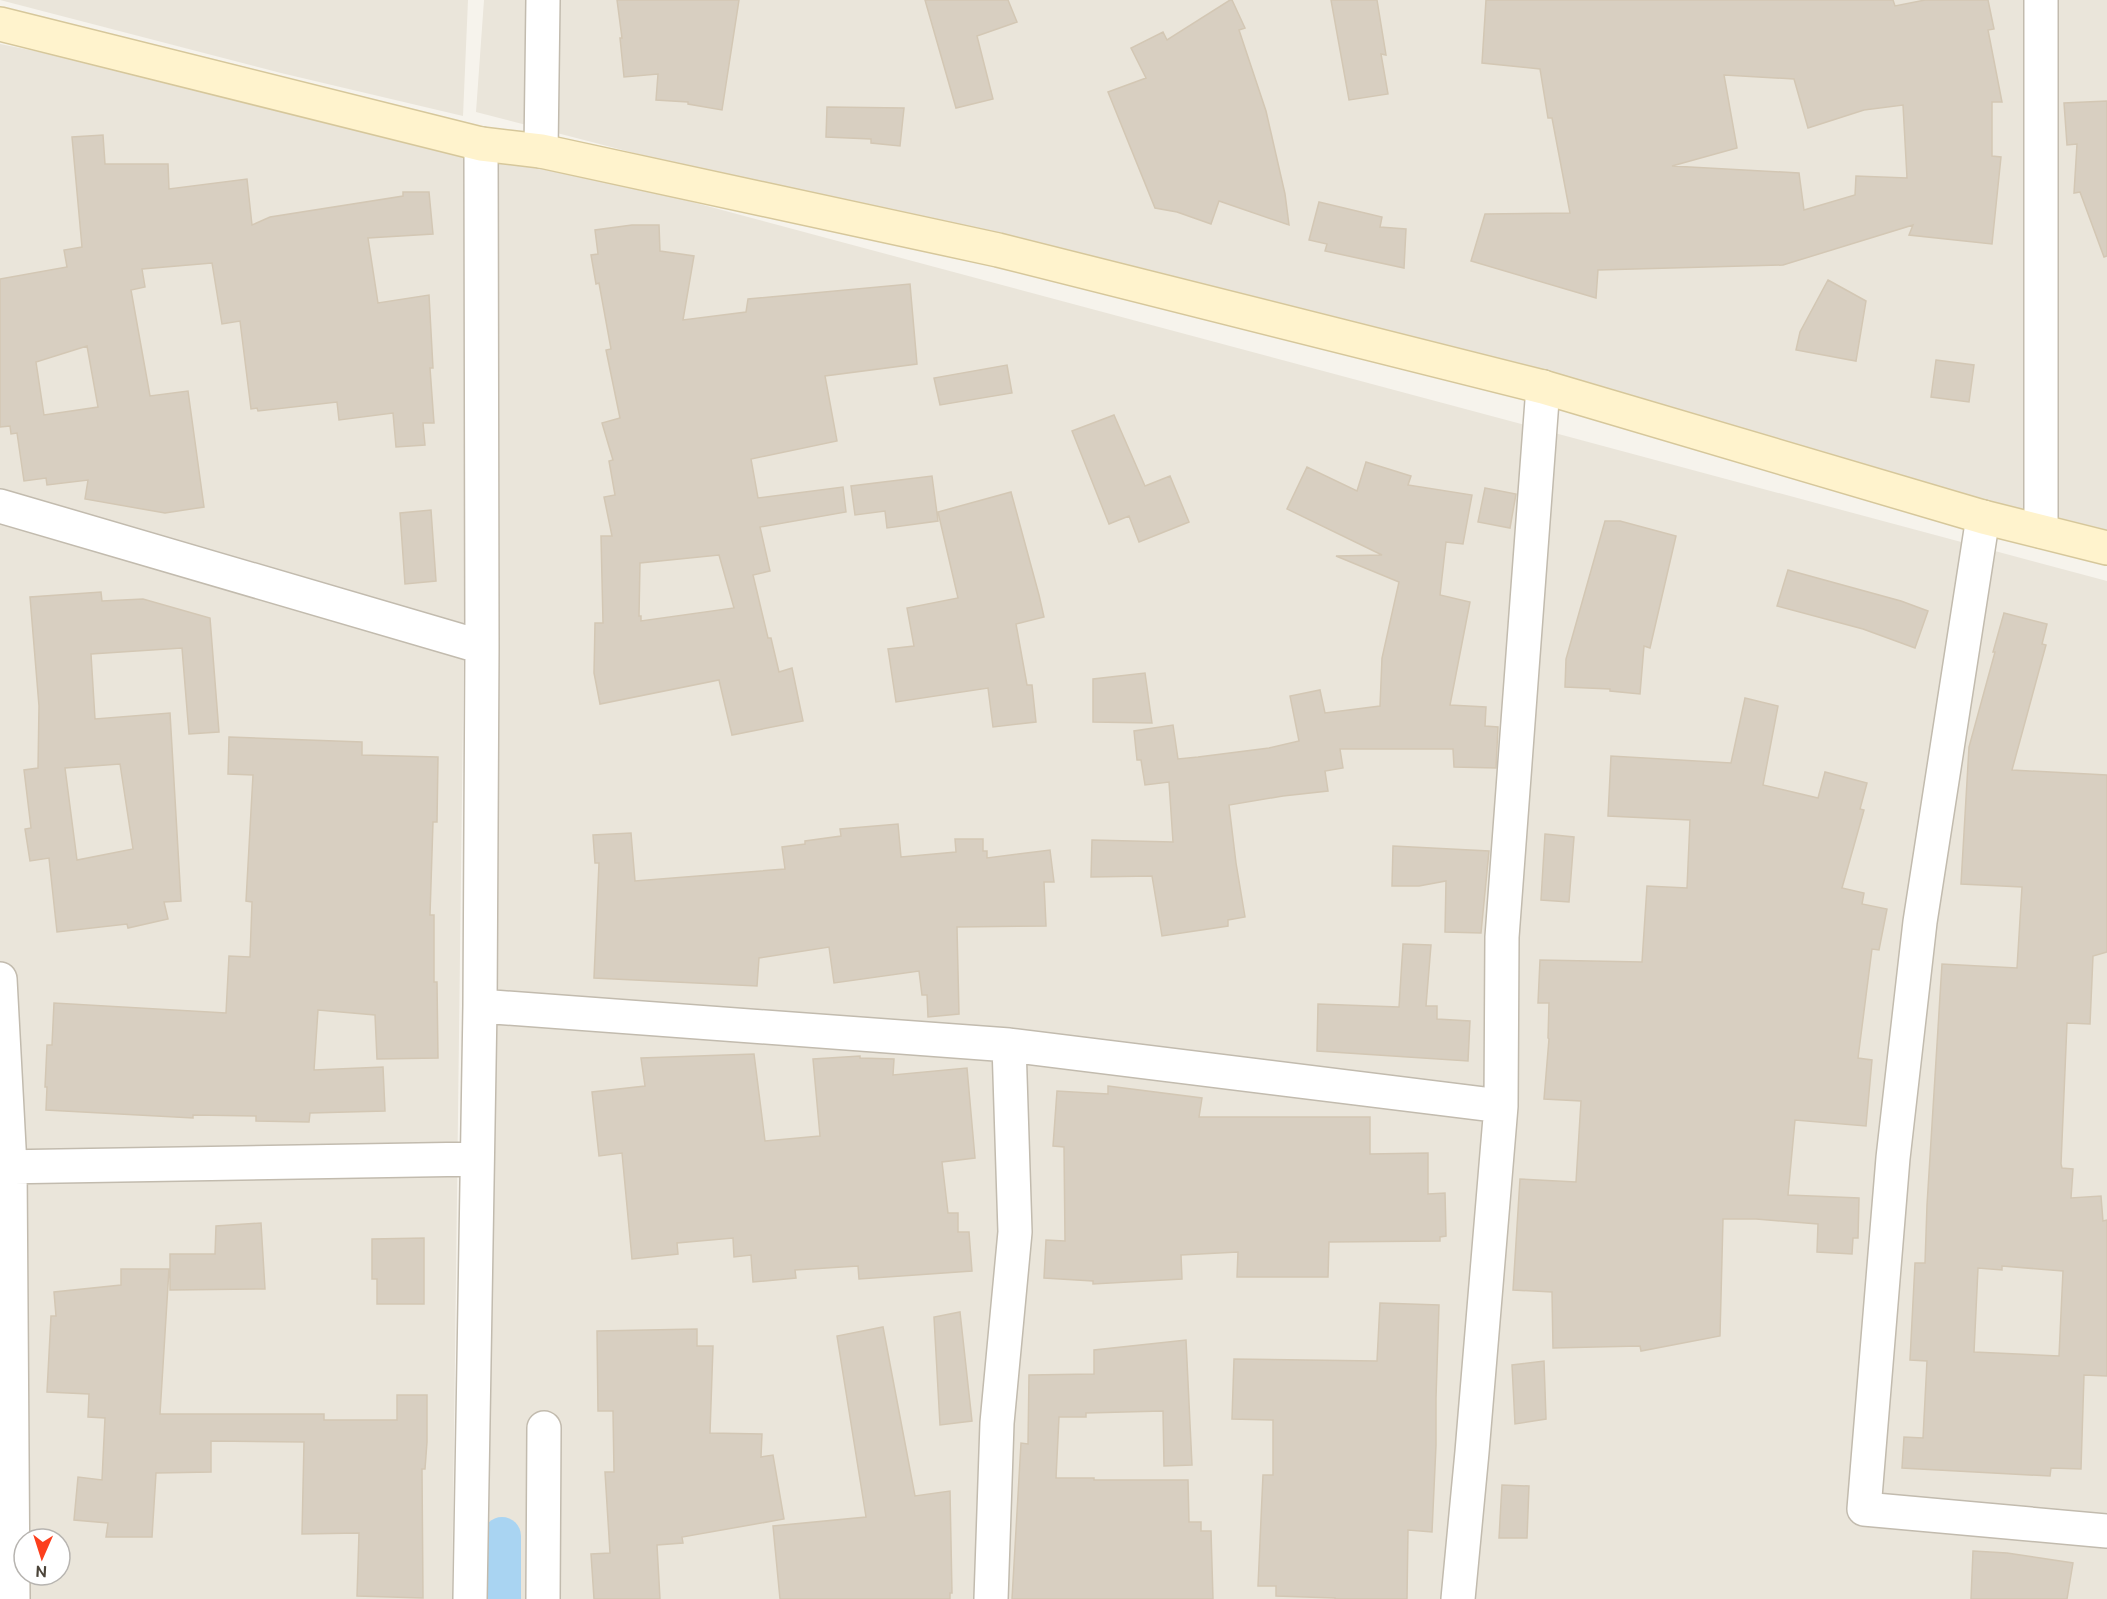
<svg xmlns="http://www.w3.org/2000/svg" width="2107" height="1599" font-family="Ubuntu,sans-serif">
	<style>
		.residential { fill: #eae5da; fill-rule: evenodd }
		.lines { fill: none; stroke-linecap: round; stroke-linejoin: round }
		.canal { stroke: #a9d4f2; stroke-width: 38 }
		.building { fill: #d8cfc1; stroke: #d3c7b4; stroke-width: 1.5; fill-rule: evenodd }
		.street-casing { stroke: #c2bbae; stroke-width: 36 }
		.secondary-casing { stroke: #d6c79b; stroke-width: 36 }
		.street { stroke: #fff; stroke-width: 33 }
		.secondary { stroke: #fff3cd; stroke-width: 33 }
	</style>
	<rect width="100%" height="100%" fill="#f6f3ec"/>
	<!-- residential -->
	<path class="residential" d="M0,0H468L463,116L281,73Z
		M484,0H2107V536L476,112Z
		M0,44L216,88L470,151L452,1599H0ZM24,1539H60V1575H24Z
		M498,150L2107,581V1599H468Z"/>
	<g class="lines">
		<!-- canal -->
		<path class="canal" d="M502,1599V1536"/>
	</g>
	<!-- building -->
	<path class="building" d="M617,0H739L722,110L688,104V102L656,100L658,74L624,77L620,38H622Z
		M925,0H1008L1017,22L977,36L993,99L956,108Z
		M1230,0H1232L1245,28L1239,30L1266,111L1285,194L1289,225L1219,201L1211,224L1177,212L1155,208L1108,92L1146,78L1131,48L1163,32L1167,40Z
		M1331,0H1377L1386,55L1381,54L1388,94L1349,100Z
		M1486,0H1893L1895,6L1925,0H1988L1994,29L1988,30L2002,102H1992V156L2001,157L1992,244L1909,235L1913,225L1783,265L1598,270L1596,298L1471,261L1485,214L1570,213L1552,118H1548L1540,69L1482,63ZM1724,75L1794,79L1808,128L1864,110L1903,105L1907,178L1856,176L1855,195L1804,210L1799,173L1672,166L1737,148Z
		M2107,101V256L2104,257L2080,192L2074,193L2077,144L2067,145L2064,103Z
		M827,107L904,108L900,146L871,143V139L826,137Z
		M103,135L105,164H168L169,189L247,179L252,225L270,217L403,196V192H429L433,234L368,238L378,303L429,295L433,368H430L434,423H423L425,445L396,447L393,413L339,420L337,402L258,411L257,408L251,409L240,321L222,324L212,263L142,269L145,287L131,290L150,396L188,391L204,507L165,513L85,499L88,480L47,485L46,478L24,481L17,433L11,434L10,426L0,427V279L67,267L64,250L82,247L72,137ZM87,346L98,407L44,415L36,362Z
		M1319,202L1382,217L1380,227L1406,229L1404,268L1325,251L1327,244L1309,240Z
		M632,225H659L660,251L694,256L683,320L746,312L748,299L910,284L917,364L825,376L837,441L751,459L758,498L843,487L846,512L760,527L770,571L753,575L768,638H771L779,672L792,668L803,721L732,735L719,680L600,704L594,673L595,623H603L601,536H612L604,497L615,495L609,461L613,460L602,423L620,418L606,350L611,349L599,283L596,284L591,255L598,254L595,230ZM719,555L734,608L641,621V616H639L640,563Z
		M1828,280L1866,301L1856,361L1796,350L1800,332Z
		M1936,360L1974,365L1969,402L1931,397Z
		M1007,365L1012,393L940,405L934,378Z
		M1114,415L1145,486L1170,476L1189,522L1139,542L1129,516L1109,524L1072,431Z
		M1366,462L1411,476L1408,485L1472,495L1463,544L1446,542L1440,595L1470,602L1450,705L1486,707L1485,726L1498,727L1496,768L1454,767L1453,749H1340L1343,768L1325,771L1328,791L1283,796L1229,805L1236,863L1245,917L1228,920V926L1162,936L1152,876L1091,877L1092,840L1173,842L1169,782L1145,785L1141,760H1137L1134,731L1173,725L1178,759L1198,757L1269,748L1299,741L1290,696L1320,690L1325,713L1380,706L1382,658L1399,582L1336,556L1382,555L1287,509L1307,467L1357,491Z
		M932,476L938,521L887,528L885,511L855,515L851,486Z
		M1485,488L1516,494L1510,528L1478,522Z
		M1011,492L1039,595L1044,617L1016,624L1027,685H1032L1036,722L993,727L988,688L896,702L888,649L914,646L907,608L958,598L938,512Z
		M431,510L436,581L405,584L400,513Z
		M1605,521H1620L1676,536L1650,648L1644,646L1640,694L1610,691V689L1565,687L1566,659Z
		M1788,570L1901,601L1928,611L1915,648L1863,629L1777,606Z
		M101,592L102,601L143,599L210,618L219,732L189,734L182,648L91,654L95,719L170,713L181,901L164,902L168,919L128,928L127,924L57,932L49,858L30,861L25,829L31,828L24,770L38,768L39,706L30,597ZM120,764L133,849L77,860L65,768Z
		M2004,613L2047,624L2042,644L2046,645L2012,770L2107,775V952L2093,956L2090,1024L2067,1023L2061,1164L2062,1168L2073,1169L2071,1198L2101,1196L2103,1221L2107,1220V1376L2084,1375L2081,1469L2051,1468L2050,1476L1902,1468L1904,1437L1923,1438L1927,1361L1910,1360L1915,1263H1925L1927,1205L1942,964L2017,968L2022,887L1961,884L1969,747L1995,652H1993ZM2002,1266L2063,1271L2059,1356L1974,1352L1978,1268L2002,1270Z
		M1145,673L1152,723L1093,722V679Z
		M1745,698L1778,706L1763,785L1818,798L1825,772L1867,783L1860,809L1864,810L1842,888L1864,893L1862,904L1887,909L1879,950L1872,949L1858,1058L1872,1060L1866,1126L1795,1120L1788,1195L1859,1198L1858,1238H1853L1852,1254L1817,1252L1818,1224L1756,1219H1723L1720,1336L1641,1351L1640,1346L1553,1348L1552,1292L1513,1290L1520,1179L1576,1182L1581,1101L1544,1099L1549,1039L1548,1038L1549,1003H1538L1540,960L1642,962L1647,886L1687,888L1690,820L1608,816L1611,756L1731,763Z
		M229,737L362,742V755L438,757L437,822H433L430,915H434V982H437L438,1058L377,1059L375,1015L318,1010L314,1070L383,1067L385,1111L310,1113L309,1122L256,1121V1116L193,1115V1118L46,1110L47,1087H45L47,1045H52L54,1003L226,1013L229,956L250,957L252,902L246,901L253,775L228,774Z
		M898,824L901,857L956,852L955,839H983V851H987V858L1050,850L1054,882H1044L1046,926L957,927L959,1014L928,1017L927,995H922L919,971L834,983L829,947L759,958L757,986L594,978L599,863H595L593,835L631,833L635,881L785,869L782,847L805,844V841L841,836L840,829Z
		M1545,834L1574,837L1569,902L1541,900Z
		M1393,846L1489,851L1481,933L1445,932L1446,881L1419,886H1392Z
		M1403,944L1431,945L1426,1006H1437V1019L1470,1021L1468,1061L1317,1051L1318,1004L1399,1007Z
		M754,1054L765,1141L820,1136L813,1059L860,1056V1058L894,1059L893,1075L967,1068L975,1158L942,1162L948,1213H958V1232H969L972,1271L859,1279L858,1266L795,1270L796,1278L753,1282L751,1255L734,1257L733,1238L677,1243L678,1254L632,1259L622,1153L599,1156L592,1092L645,1086L641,1058Z
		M1108,1086L1202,1098L1199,1117H1370V1154L1428,1153V1194L1445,1193L1446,1236L1440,1237V1241L1329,1242L1328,1277H1237L1238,1252L1181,1255L1182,1279L1093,1284V1281L1044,1278L1046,1240L1065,1241L1064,1147L1053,1146L1057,1091L1108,1094Z
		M261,1223L265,1289L170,1290V1254H215L216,1226Z
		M424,1238V1304H377V1279H372V1239Z
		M121,1269H169L160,1414H324V1420H397V1395H427V1442L425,1469H422L423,1598L357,1596L359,1533L302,1534L304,1442L211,1441V1472L156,1473L152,1537H106L108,1523L74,1520L78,1477L102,1480L105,1418L88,1417L89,1394L47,1392L51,1316H56L54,1292L121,1285Z
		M1380,1303L1439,1305L1436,1398V1445L1432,1532L1408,1530L1407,1599H1335V1598L1276,1596V1586H1258L1263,1475H1273V1420L1232,1419L1234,1359L1377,1361Z
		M960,1312L972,1421L940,1425L934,1317Z
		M883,1327L915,1496L950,1491L952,1593H950V1599H780L773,1526L866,1517L837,1336Z
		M697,1329V1346H713L710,1433L762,1434L761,1457L773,1455L784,1519L682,1537L683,1543L657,1545L660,1599H594L591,1554L610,1553L605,1472H614L613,1411H598L597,1331Z
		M1186,1340L1192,1465L1164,1466L1163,1411L1086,1413V1417H1059L1056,1478H1094V1480H1188L1189,1522H1201V1531H1211L1213,1599H1012L1021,1443L1028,1444L1029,1375L1094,1374V1350Z
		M1544,1361L1546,1419L1515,1424L1512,1365Z
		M1502,1485L1529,1486L1527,1538H1499Z
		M1973,1551L2007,1553L2073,1563L2067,1599H1971Z"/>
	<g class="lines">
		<defs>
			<path id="street" d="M541,151L543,0
				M0,506L482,647
				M1983,517L1920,922L1893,1158L1864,1509L2107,1531
				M2041,531V0
				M0,979L10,1166L13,1599
				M480,1006L1009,1045L1501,1106
				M0,1167L477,1159
				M470,1599L480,1006L482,647L481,144
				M543,1599L544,1428
				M991,1599L997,1423L1015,1232L1009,1045
				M1458,1599L1472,1452L1501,1106L1502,937L1543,387"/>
			<path id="secondary" d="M0,24L481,144L541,151L998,250L1543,387L1983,517L2107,548"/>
		</defs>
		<!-- street casing -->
		<use href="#street" class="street-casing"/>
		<!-- secondary casing -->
		<use href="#secondary" class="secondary-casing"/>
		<!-- street -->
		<use href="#street" class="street"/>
		<!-- secondary -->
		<use href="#secondary" class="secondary"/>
	</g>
	<!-- north arrow -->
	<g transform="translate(42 1557) rotate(183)"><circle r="28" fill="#ffffff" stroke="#b7b4b0" stroke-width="1.5"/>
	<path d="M0-4.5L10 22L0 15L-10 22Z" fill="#fc3f1d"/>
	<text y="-9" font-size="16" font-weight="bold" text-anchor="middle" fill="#4b4439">N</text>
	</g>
</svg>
